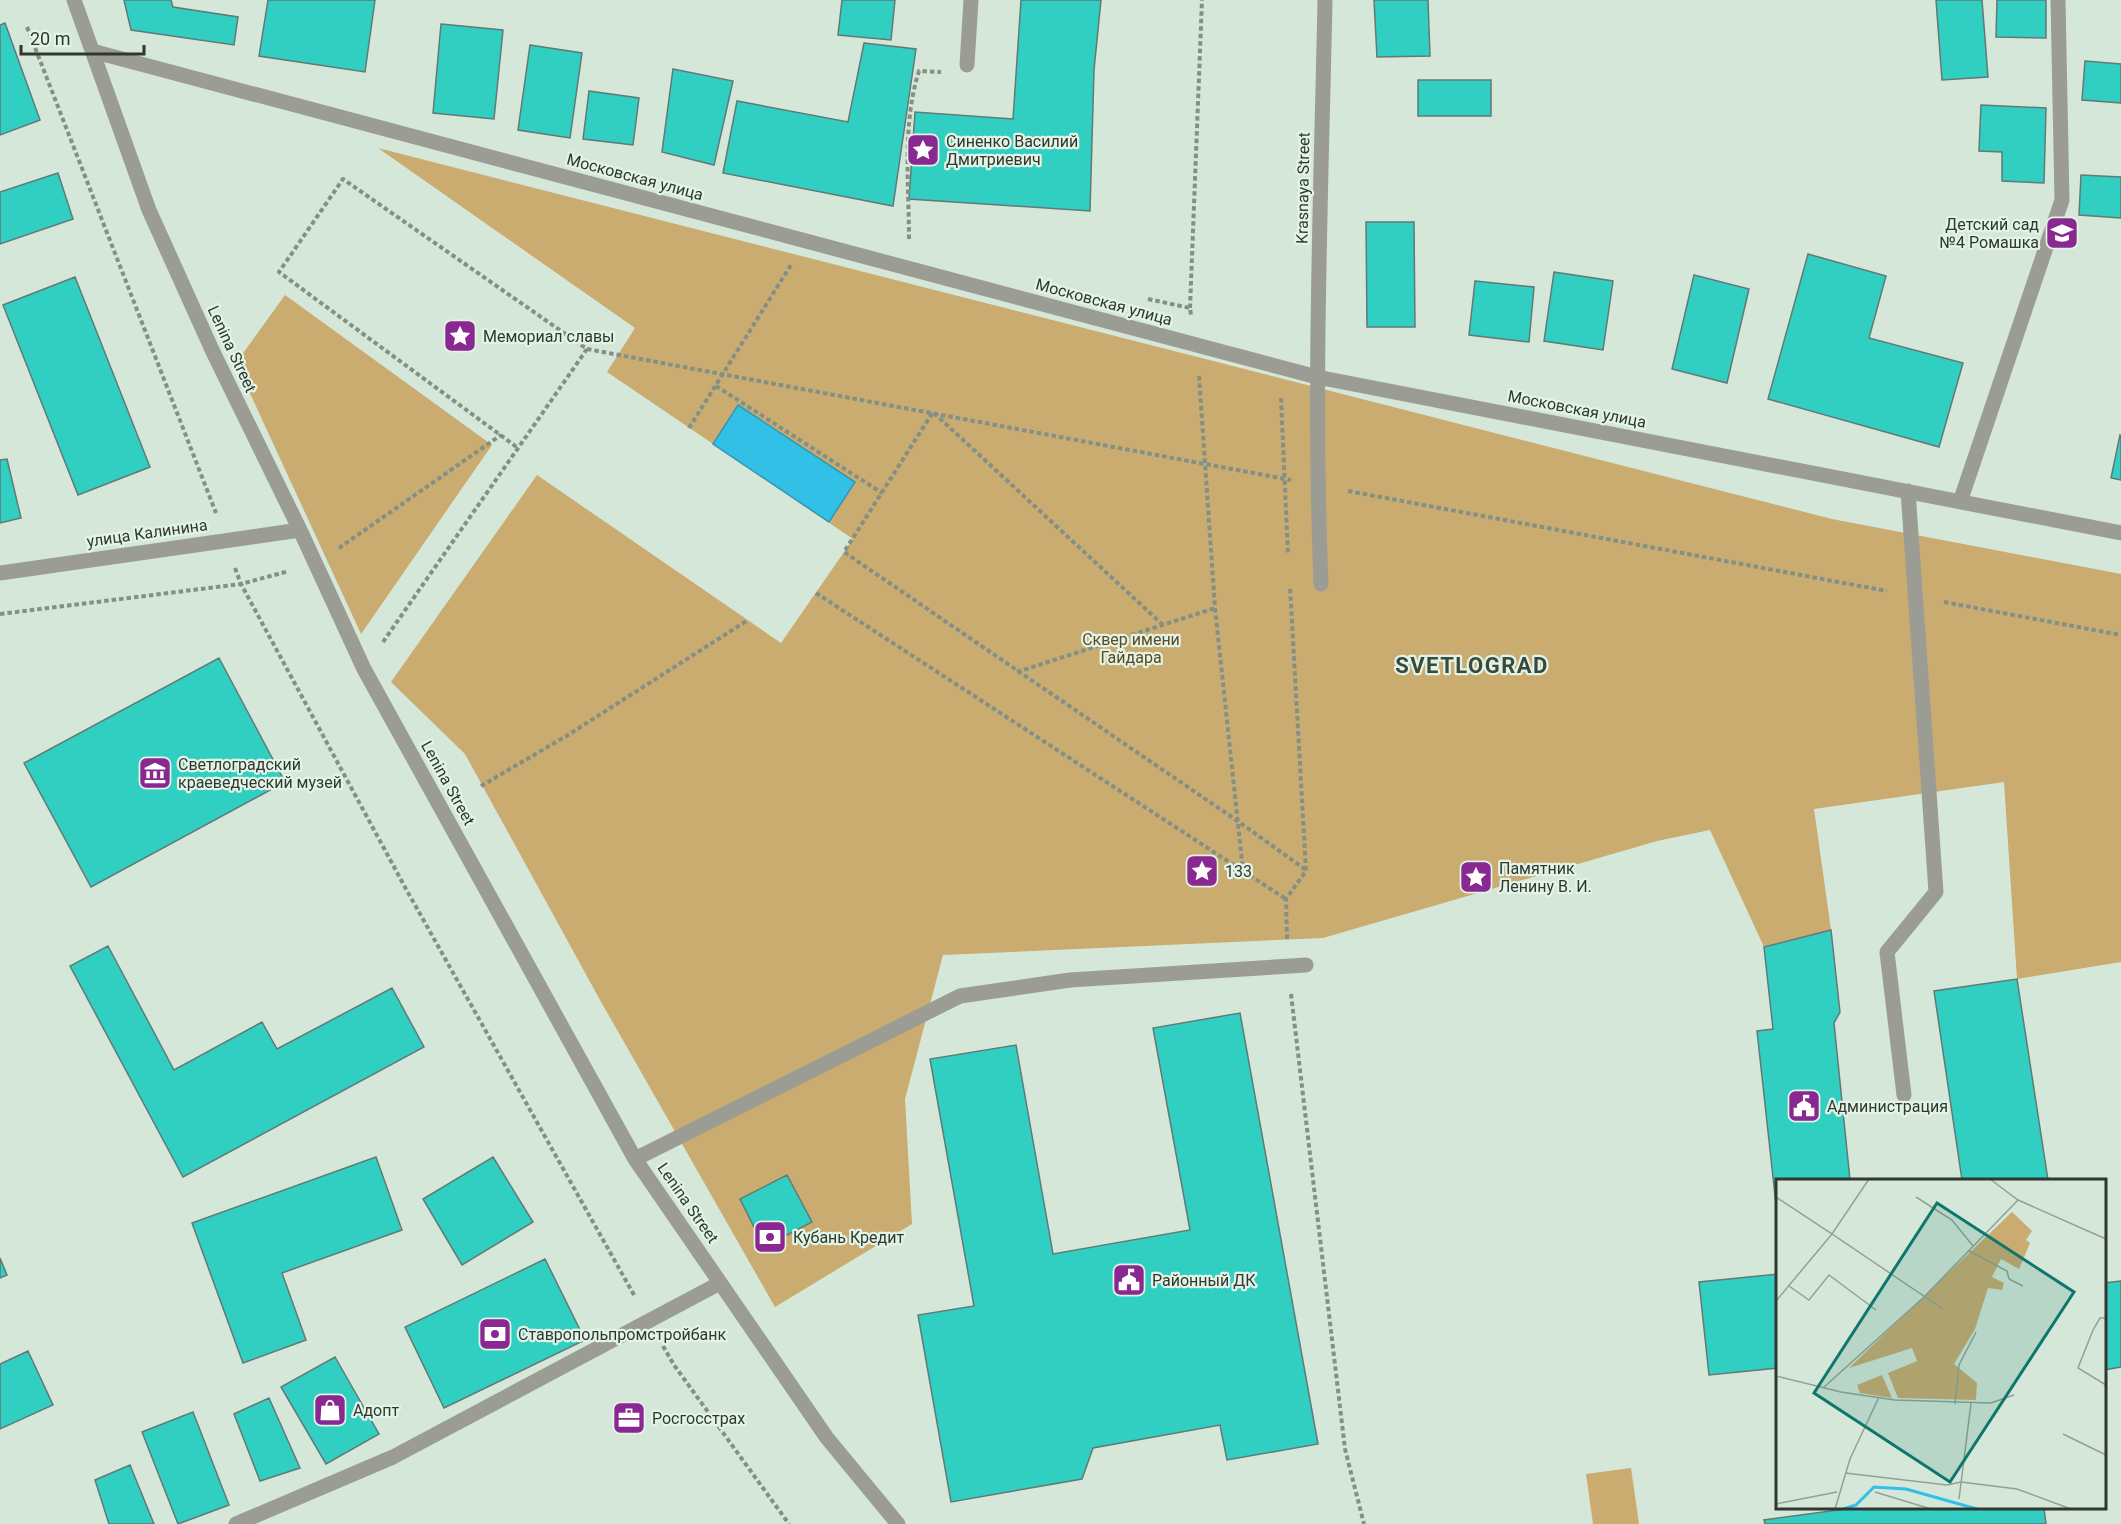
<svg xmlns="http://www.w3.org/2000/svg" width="2121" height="1524" font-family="Roboto,sans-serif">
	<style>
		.green { fill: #caab70 }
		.water { fill: #33c0e6; stroke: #3297b0; stroke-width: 1.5 }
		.building { fill: #30cfc2; stroke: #627976; stroke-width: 1.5 }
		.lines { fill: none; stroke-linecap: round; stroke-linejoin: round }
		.path { stroke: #839085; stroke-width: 4; stroke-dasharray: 4.5 3; stroke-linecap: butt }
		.minor { stroke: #9b9d95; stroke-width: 15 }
		.labels { text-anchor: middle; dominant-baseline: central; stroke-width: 4.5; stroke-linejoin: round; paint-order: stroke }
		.poi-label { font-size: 16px; fill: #303731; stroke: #e2f4e6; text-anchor: start }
		.street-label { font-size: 16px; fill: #303731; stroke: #e2f4e6 }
		.park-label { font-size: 16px; fill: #5d4921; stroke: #e2f4e6 }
		.district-label { font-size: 22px; font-weight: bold; letter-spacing: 1.5px; fill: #3a493e; stroke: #e2f4e6 }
		.inset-river { fill: none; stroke: #33c0e6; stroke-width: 3 }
		.inset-road { fill: none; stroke: #93a195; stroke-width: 1.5 }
		.view { fill: #0f766e; fill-opacity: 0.15; stroke: #0f766e; stroke-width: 3 }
		.inset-edge { fill: none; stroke: #303731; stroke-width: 3 }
	</style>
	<rect width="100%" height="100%" fill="#d5e7d8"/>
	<!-- green -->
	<path class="green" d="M378,148L1832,519L2121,574V962L2017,979L2004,782L1814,809L1831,930L1764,947L1710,830L1657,841L1323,938L943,955L905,1099L912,1224L775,1307L600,1000L465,754L391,682L537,475L781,643L853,539L607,372L635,328Z
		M285,295L492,445L361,634L236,363Z
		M1631,1468L1639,1524H1593L1586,1474Z"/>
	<!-- water -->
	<path class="water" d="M738,405L855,482L829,522L713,444Z"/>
	<!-- building -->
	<path class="building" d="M124,0H171L173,7L238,17L234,45L131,30Z
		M268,0H375L365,72L259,56Z
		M842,0H895L891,40L838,35Z
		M1021,0H1101L1094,70L1090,211L909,199L915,112L1013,119Z
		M1374,0H1428L1430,56L1377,57Z
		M1936,0H1982L1988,77L1942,80Z
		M1997,0H2046V38L1996,37Z
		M5,23L40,120L0,135V25Z
		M441,24L503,30L494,119L433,113Z
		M864,43L916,49L893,206L723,173L737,101L848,122Z
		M530,45L582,53L570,138L518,130Z
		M2085,61L2121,64V103L2082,100Z
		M673,69L733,81L714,165L662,152Z
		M1418,80H1491V116H1418Z
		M589,91L639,98L633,145L583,139Z
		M1981,105L2046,108L2044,183L2002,181V152L1979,151Z
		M58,173L73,219L0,244V192Z
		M2081,175L2121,177V218L2079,215Z
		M1366,222H1414L1415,327H1367Z
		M1808,254L1886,276L1869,338L1963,363L1939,447L1768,399Z
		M1554,272L1613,281L1603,350L1544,341Z
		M1694,275L1749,289L1727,383L1672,369Z
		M75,277L150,467L78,495L3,305Z
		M1475,281L1534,287L1529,342L1469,335Z
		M2120,435L2121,436V480L2111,478Z
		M7,459L21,518L0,523V460Z
		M219,658L285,782L91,887L24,763Z
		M1831,930L1840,1012L1834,1023L1850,1180H1778V1223L1757,1031L1773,1029L1764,947Z
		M108,946L174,1070L262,1022L277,1049L392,988L424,1047L183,1177L70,966Z
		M2017,979L2048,1180H1962L1934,991Z
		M1240,1013L1318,1444L1227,1460L1220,1425L1093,1448L1082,1479L951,1502L918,1315L974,1306L930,1059L1016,1045L1053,1254L1190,1230L1153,1028Z
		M376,1157L402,1230L282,1273L306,1340L243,1363L192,1223Z
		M493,1157L533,1222L462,1265L423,1199Z
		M787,1175L812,1222L764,1247L740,1199Z
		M0,1258L7,1275L0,1278Z
		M545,1259L585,1340L444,1408L405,1327Z
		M1778,1274V1368L1709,1375L1699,1282Z
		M2121,1281V1367L2104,1370V1283Z
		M28,1351L53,1405L0,1429V1364Z
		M335,1357L379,1434L326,1464L281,1387Z
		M269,1398L300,1468L260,1481L234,1414Z
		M193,1412L229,1505L178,1524L142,1432Z
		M130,1465L154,1524H109L95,1480Z
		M1853,1508H2044L2046,1524H1765L1764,1520Z"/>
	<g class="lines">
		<!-- path -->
		<path class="path" d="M27,27L216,513
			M909,239C909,184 902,124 919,71L941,72
			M1148,299L1190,308L1191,315
			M1190,308L1202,0
			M587,349L1291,480
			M1199,376L1215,608L1243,871
			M716,386L882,493
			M1281,398L1288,555
			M689,428L791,265
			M1348,491L1887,591
			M339,548L501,435
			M235,568L241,584L406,889L634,1295
			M816,593L1286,899
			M1944,602L2121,635
			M0,614L241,584L289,571
			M1163,625L933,412L844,552L1239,822L1306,870
			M383,642C451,544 519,447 587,349L343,179L279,272L518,448
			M1017,672L1215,608
			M481,786L568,735L748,620
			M1287,939L1286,899L1306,871L1290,587
			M1291,994L1345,1449L1364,1524
			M663,1346L674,1365L789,1524"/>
		<!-- minor -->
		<path class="minor" d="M74,0L149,210L213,352L300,530L364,669L635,1159L827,1438L898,1524
			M92,51L1317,377L2121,533
			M967,65L971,0
			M1960,502L2062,200L2058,0
			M0,573L300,530
			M1321,584C1313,389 1321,195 1325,0
			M1904,1095L1887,952L1936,892L1908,491
			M635,1159L960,996L1070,980L1306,965
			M236,1524L393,1457L720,1283"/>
	</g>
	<!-- icons -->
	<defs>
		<symbol id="sight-square" viewBox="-11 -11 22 22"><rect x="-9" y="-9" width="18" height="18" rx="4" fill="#892891" stroke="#e2f4e6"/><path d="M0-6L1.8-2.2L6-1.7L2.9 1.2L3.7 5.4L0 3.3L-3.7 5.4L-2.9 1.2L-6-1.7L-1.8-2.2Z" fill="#fff"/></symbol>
		<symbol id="school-square" viewBox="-11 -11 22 22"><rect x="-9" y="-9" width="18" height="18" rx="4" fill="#892891" stroke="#e2f4e6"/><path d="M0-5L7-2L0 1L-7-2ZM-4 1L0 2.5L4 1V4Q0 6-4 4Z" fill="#fff"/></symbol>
		<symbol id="museum-square" viewBox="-11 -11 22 22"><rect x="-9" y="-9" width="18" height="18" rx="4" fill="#892891" stroke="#e2f4e6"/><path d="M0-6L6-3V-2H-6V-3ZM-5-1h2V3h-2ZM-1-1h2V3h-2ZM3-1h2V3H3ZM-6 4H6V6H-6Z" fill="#fff"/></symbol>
		<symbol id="civic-square" viewBox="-11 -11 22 22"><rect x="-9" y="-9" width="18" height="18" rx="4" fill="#892891" stroke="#e2f4e6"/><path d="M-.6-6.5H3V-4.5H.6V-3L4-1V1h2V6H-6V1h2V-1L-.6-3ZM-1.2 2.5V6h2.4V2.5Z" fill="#fff"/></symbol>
		<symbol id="bank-square" viewBox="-11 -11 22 22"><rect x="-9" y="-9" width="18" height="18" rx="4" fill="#892891" stroke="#e2f4e6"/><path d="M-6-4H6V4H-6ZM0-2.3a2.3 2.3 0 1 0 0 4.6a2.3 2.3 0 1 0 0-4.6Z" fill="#fff"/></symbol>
		<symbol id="shop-square" viewBox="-11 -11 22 22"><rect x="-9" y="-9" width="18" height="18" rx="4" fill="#892891" stroke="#e2f4e6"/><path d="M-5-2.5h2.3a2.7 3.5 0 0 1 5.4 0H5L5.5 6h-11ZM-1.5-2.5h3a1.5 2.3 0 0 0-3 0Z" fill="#fff"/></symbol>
		<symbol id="office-square" viewBox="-11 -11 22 22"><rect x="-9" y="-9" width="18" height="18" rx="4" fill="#892891" stroke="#e2f4e6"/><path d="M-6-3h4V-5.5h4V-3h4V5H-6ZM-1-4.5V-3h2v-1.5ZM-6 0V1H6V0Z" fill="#fff"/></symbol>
	</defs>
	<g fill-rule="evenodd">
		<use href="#sight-square" x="904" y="131" width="38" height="38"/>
		<use href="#school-square" x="2043" y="214" width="38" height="38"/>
		<use href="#sight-square" x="441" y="317" width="38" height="38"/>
		<use href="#museum-square" x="136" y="754" width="38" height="38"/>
		<use href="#sight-square" x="1183" y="852" width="38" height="38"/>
		<use href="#sight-square" x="1457" y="858" width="38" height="38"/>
		<use href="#civic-square" x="1785" y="1087" width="38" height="38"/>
		<use href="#bank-square" x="751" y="1218" width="38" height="38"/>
		<use href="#civic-square" x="1110" y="1261" width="38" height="38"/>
		<use href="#bank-square" x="476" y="1315" width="38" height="38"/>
		<use href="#shop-square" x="311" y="1391" width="38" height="38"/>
		<use href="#office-square" x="610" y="1399" width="38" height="38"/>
	</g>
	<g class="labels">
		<!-- poi labels -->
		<g class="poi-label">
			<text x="946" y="141">Синенко Василий<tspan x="946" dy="18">Дмитриевич</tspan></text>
			<text x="2039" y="224" text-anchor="end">Детский сад<tspan x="2039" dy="18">№4 Ромашка</tspan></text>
			<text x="483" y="336">Мемориал славы</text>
			<text x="178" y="764">Светлоградский<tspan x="178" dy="18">краеведческий музей</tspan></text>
			<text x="1499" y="868">Памятник<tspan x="1499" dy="18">Ленину В. И.</tspan></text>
			<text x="1225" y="871">133</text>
			<text x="1827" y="1106">Администрация</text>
			<text x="793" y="1237">Кубань Кредит</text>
			<text x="1152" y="1280">Районный ДК</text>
			<text x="518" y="1334">Ставропольпромстройбанк</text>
			<text x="353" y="1410">Адопт</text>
			<text x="652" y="1418">Росгосстрах</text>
		</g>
		<!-- street labels -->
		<g class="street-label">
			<text transform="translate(635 177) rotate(15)">Московская улица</text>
			<text transform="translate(1303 188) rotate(-89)">Krasnaya Street</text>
			<text transform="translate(1104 302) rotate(15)">Московская улица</text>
			<text transform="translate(232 349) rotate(65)">Lenina Street</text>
			<text transform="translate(1577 409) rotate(11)">Московская улица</text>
			<text transform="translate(147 533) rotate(-8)">улица Калинина</text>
			<text transform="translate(448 783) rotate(61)">Lenina Street</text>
			<text transform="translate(688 1203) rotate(55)">Lenina Street</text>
		</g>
		<!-- park labels -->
		<g class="park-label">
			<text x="1131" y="639">Сквер имени<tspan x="1131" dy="18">Гайдара</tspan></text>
		</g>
		<!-- district labels -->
		<g class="district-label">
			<text x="1472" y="665">SVETLOGRAD</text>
		</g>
	</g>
	<!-- overview -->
	<g transform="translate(1776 1179)">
		<rect width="330" height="330" fill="#d5e7d8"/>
		<path d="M236,33L256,52L250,61L254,64L243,90L225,80L216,98L228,104L226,111L212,109L199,150L178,185L201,204L200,221L122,219L112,194L141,182L136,169L73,189ZM106,196L116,219L84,214L81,206Z" fill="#caab70"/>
		<path class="inset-river" d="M67,330L80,326L98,308L130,310L201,330"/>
		<path class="inset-road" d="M214,0L242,21L330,60M0,18L56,55L93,0M140,18L176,41L197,67M193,72L231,92L233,100L247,107M13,107L33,121L53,96L100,131M0,122L56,55L167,130M330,139H324L317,151L302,189L330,206M0,197L65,213L119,221L215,224L238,216M47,209L148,118L242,21M179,225L183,186L200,153M287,255L330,276M69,294L171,306L185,303L241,310L295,330M99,313L155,330M183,320L195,224M0,325L61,313M59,330L74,280L103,218"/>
		<path class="view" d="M161,24L298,113L174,303L38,214Z"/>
		<rect width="330" height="330" class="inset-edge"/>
	</g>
	<!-- scale -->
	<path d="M21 45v9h123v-9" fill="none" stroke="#303731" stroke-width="3"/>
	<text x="30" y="45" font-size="18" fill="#303731" stroke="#e2f4e6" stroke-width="4.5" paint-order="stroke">20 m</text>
</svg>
